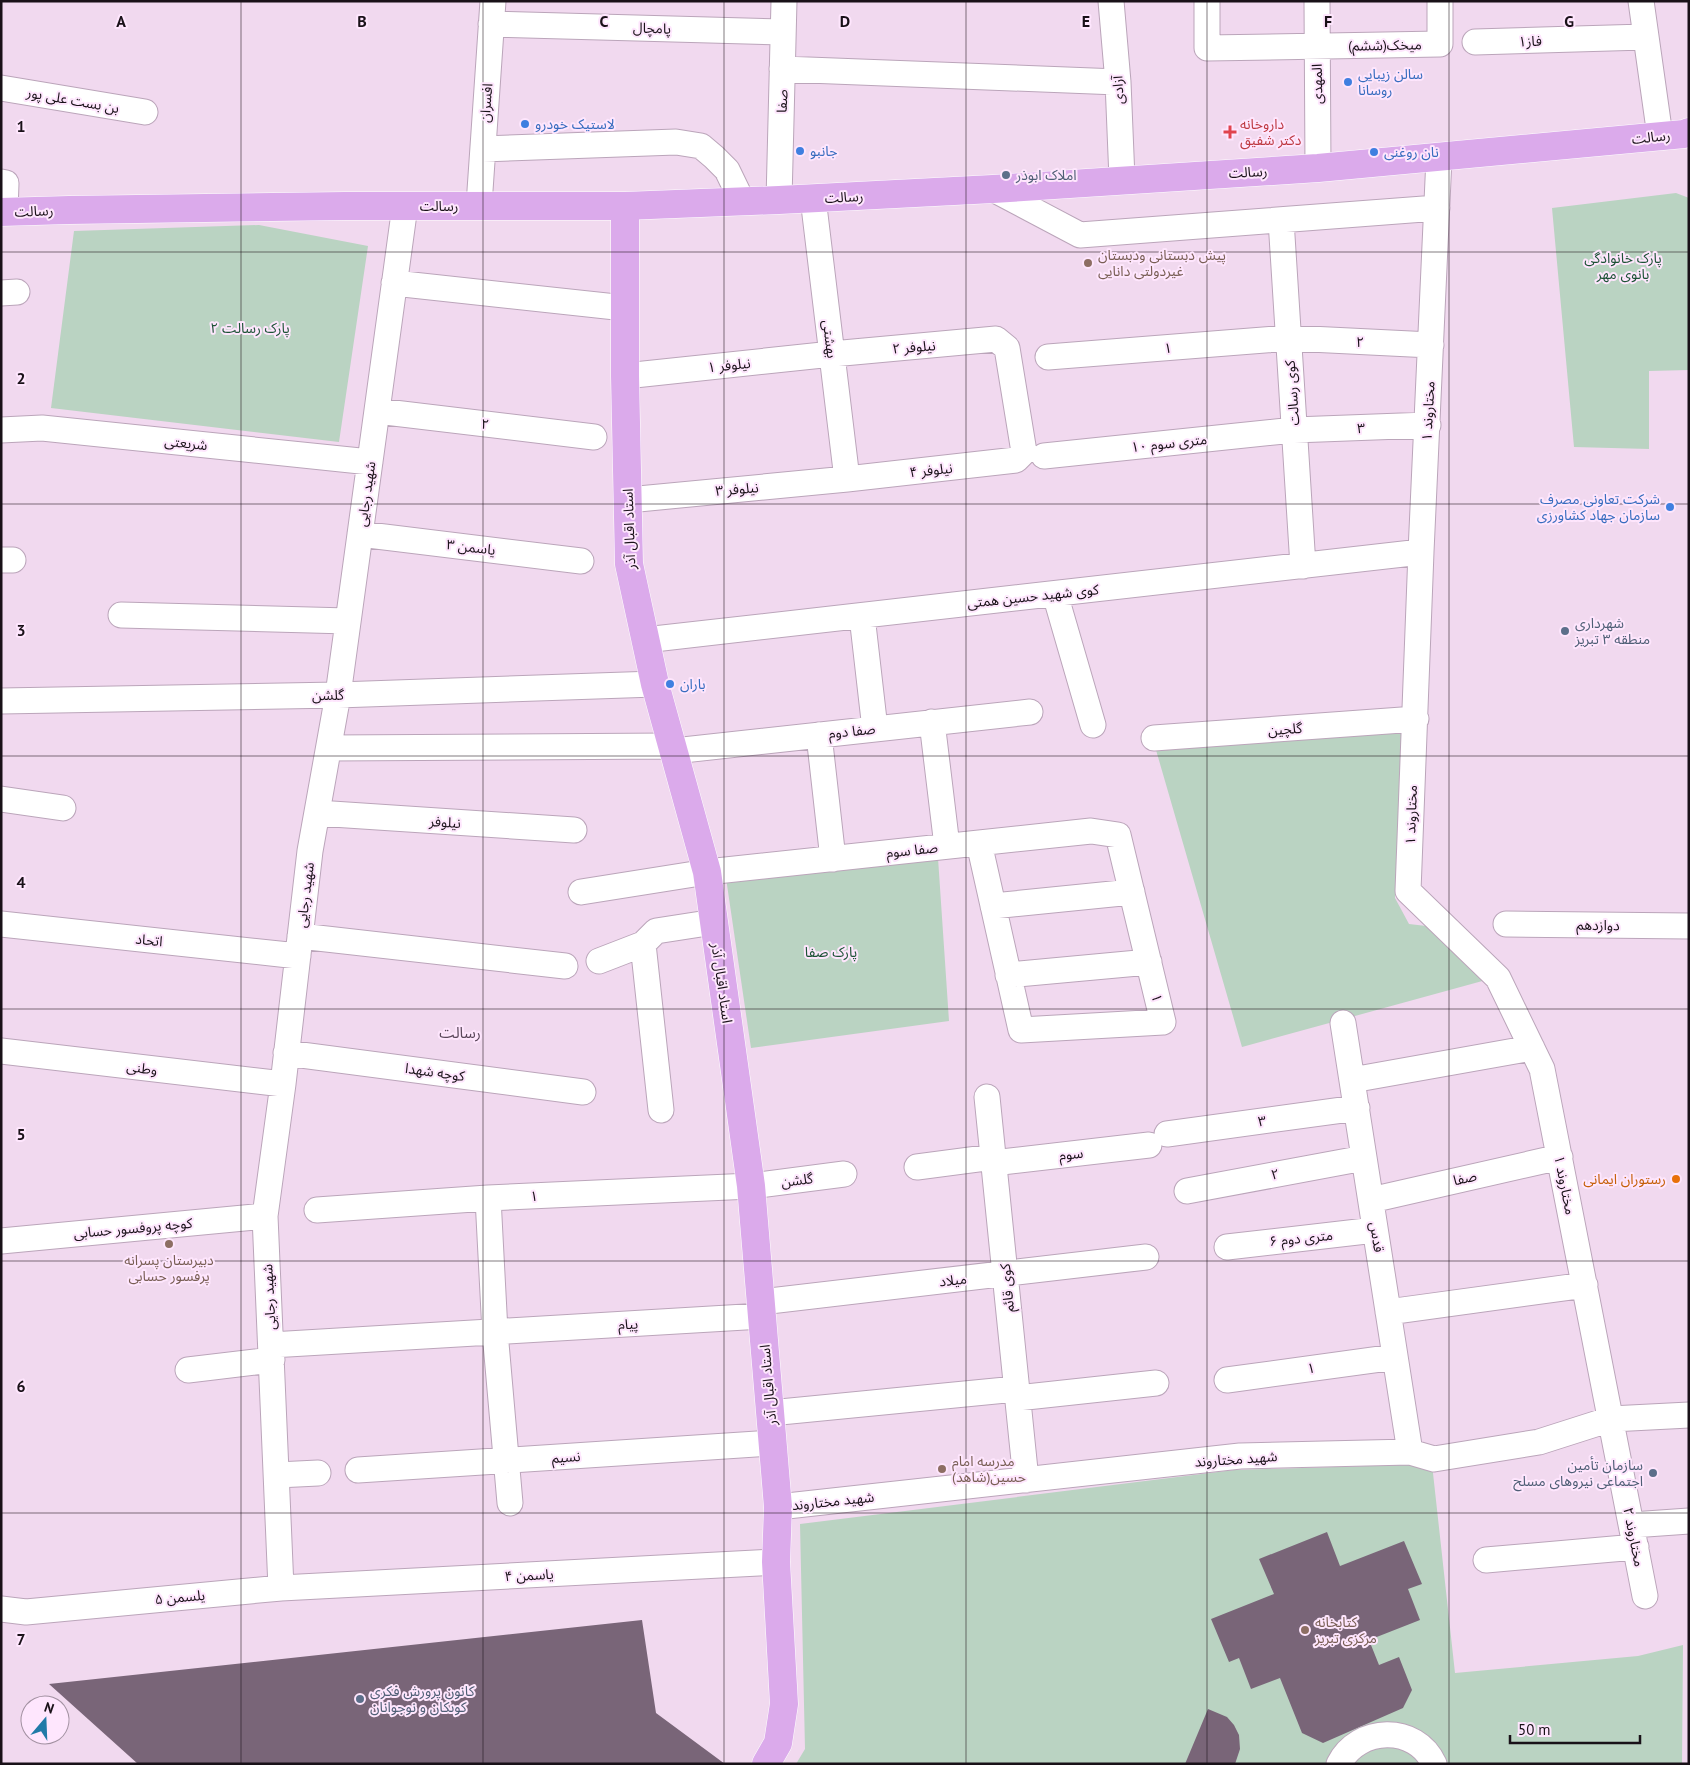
<svg xmlns="http://www.w3.org/2000/svg" width="1690" height="1765" font-family="'PT Sans','Noto Sans Arabic',sans-serif">
	<style>
		.green { fill: #bad3c2 }
		.building { fill: #796578 }
		.lines { fill: none; stroke-linecap: round; stroke-linejoin: round }
		.minor-casing { stroke: #bba5ba; stroke-width: 27 }
		.major-casing { stroke: #fff; stroke-width: 29 }
		.minor { stroke: #fff; stroke-width: 25 }
		.major { stroke: #dbaaeb; stroke-width: 28 }
		.grid { fill: none; stroke: #191118; stroke-width: 1; stroke-opacity: 0.55 }
		.shop-dot { fill: #3f7fe0; stroke: #fee6fd; stroke-width: 2 }
		.health-dot { fill: #e0444e; stroke: #fee6fd; stroke-width: 2 }
		.service-dot { fill: #5c6f8a; stroke: #fee6fd; stroke-width: 2 }
		.education-dot { fill: #8d6e63; stroke: #fee6fd; stroke-width: 2 }
		.food-dot { fill: #e8710a; stroke: #fee6fd; stroke-width: 2 }
		.labels { text-anchor: middle; dominant-baseline: central; stroke-width: 4; stroke-linejoin: round; paint-order: stroke }
		.street-label { font-size: 14px; fill: #191118; stroke: #fee6fd }
		.shop-label { font-size: 14px; fill: #366cbe; stroke: #fee6fd; text-anchor: start }
		.health-label { font-size: 14px; fill: #be3a42; stroke: #fee6fd; text-anchor: start }
		.service-label { font-size: 14px; fill: #4e5e75; stroke: #fee6fd; text-anchor: start }
		.education-label { font-size: 14px; fill: #785e54; stroke: #fee6fd; text-anchor: start }
		.park-label { font-size: 14px; fill: #1c5235; stroke: #fee6fd }
		.food-label { font-size: 14px; fill: #c56008; stroke: #fee6fd; text-anchor: end }
		.neighbourhood-label { font-size: 15px; fill: #5a475a; stroke: #fee6fd }
		.grid-label { font-size: 16px; text-anchor: middle; font-weight: bold; fill: #191118; stroke: #fee6fd; stroke-width: 4; stroke-linejoin: round; paint-order: stroke }
	</style>
	<rect width="100%" height="100%" fill="#f1d9ef"/>
	<!-- green -->
	<path class="green" d="M1676,193L1689,198V370L1649,371V449L1574,447L1552,208Z
		M259,225L368,246L339,442L51,408L74,231Z
		M1405,732L1395,898L1409,924L1461,930L1486,980L1242,1047L1156,750Z
		M938,858L949,1021L751,1048L726,878Z
		M1432,1464L1455,1673L1638,1656L1683,1645L1682,1764H796L805,1749L800,1524L1234,1470Z"/>
	<!-- building -->
	<path class="building" d="M1327,1532L1340,1566L1404,1541L1422,1584L1408,1589L1420,1620L1369,1640L1379,1665L1399,1657L1412,1690L1403,1708L1323,1743L1302,1733L1280,1678L1251,1689L1239,1658L1229,1662L1211,1619L1274,1594L1259,1559Z
		M642,1620L656,1713L725,1764H138L49,1684Z
		M1208,1709L1227,1717L1234,1725L1239,1735L1240,1749L1235,1764H1185Z"/>
	<g class="lines">
		<defs>
			<path id="minor" d="M1111,1L1118,82L1122,179
				M1207,1V48L1440,44V1
				M1317,1L1318,168
				M1641,1L1660,136
				M491,24L783,32
				M1475,42L1645,37
				M782,69L1118,82
				M1,88L145,112
				M483,149L676,142L701,146L714,157L727,170L742,201
				M1439,158L1421,552L1408,891L1498,978L1542,1069L1645,1596
				M1,182L6,183L5,212
				M993,189L1080,235L1437,208
				M813,198L847,479
				M779,200L784,1
				M479,205L493,1
				M1281,220L1303,566
				M394,283L625,308
				M1,293L17,292
				M1048,357L1289,338L1431,345
				M625,376L832,354L996,339L1007,348L1024,452L1016,460L847,479L628,500
				M377,411L594,437
				M1,430L42,428L370,462
				M1044,456L1294,430L1428,425
				M360,534L581,561
				M1,560H13
				M1055,594L1093,725
				M121,615L348,621
				M862,616L875,729
				M645,640L1421,552
				M1,701L338,695L655,684
				M932,722L947,846
				M819,735L833,859
				M1154,738L1416,719
				M329,748L672,746
				M674,751L1030,712
				M1,799L63,808
				M317,813L574,830
				M581,892L707,872L1091,831L1118,835L1163,1022L1021,1030L979,843
				M993,906L1132,892
				M1,924L298,956
				M1506,924L1689,926
				M300,936L565,966
				M643,944L661,1110
				M599,961L643,944L656,931L714,922
				M1008,975L1149,962
				M1343,1023L1410,1452
				M1,1051L283,1084
				M286,1053L583,1092
				M1352,1080L1532,1048
				M987,1097L1026,1480
				M1167,1134L1357,1108
				M993,1163L1149,1145
				M917,1167L993,1157
				M1187,1191L1364,1158
				M488,1198L495,1332L510,1503
				M1371,1200L1560,1157
				M317,1210L488,1198L751,1186L844,1174
				M1,1241L265,1216
				M1227,1247L1375,1230
				M761,1302L1146,1257
				M1388,1312L1585,1285
				M271,1345L762,1316
				M188,1370L272,1360
				M1227,1380L1395,1357
				M1017,1398L1156,1383
				M770,1413L1016,1389
				M358,1470L773,1443
				M277,1475L318,1473
				M778,1507L1240,1456L1410,1452L1434,1459L1539,1442L1611,1419L1689,1415
				M1632,1525L1689,1521
				M1486,1560L1636,1547
				M281,1588L265,1216L283,1084L310,851L338,695L405,206
				M1,1609L26,1612L281,1588L776,1562
				M1339,1764C1358,1726 1416,1724 1434,1764"/>
			<path id="major" d="M625,206V376L629,564L655,684L707,872L751,1186L778,1507L776,1562L784,1704L778,1743L766,1764
				M1,212L69,210L345,206H625L779,200L993,189L1318,168L1684,134L1689,132"/>
		</defs>
		<!-- minor casing -->
		<use href="#minor" class="minor-casing"/>
		<!-- major casing -->
		<use href="#major" class="major-casing"/>
		<!-- minor -->
		<use href="#minor" class="minor"/>
		<!-- major -->
		<use href="#major" class="major"/>
	</g>
	<!-- grid -->
	<path class="grid" d="M241,1V1764M483,1V1764M724,1V1764M966,1V1764M1207,1V1764M1449,1V1764M1,252H1689M1,504H1689M1,756H1689M1,1009H1689M1,1261H1689M1,1513H1689"/>
	<!-- markers -->
	<g class="shop-dot">
		<circle cx="1348" cy="82" r="5"/>
		<circle cx="525" cy="124" r="5"/>
		<circle cx="800" cy="151" r="5"/>
		<circle cx="1374" cy="152" r="5"/>
		<circle cx="1670" cy="507" r="5"/>
		<circle cx="670" cy="684" r="5"/>
	</g>
	<path class="health-dot" d="M1227.5 124.5h5v5h5v5h-5v5h-5v-5h-5v-5h5z"/>
	<g class="service-dot">
		<circle cx="1006" cy="175" r="5"/>
		<circle cx="1565" cy="631" r="5"/>
		<circle cx="1653" cy="1473" r="5"/>
		<circle cx="360" cy="1699" r="5"/>
	</g>
	<g class="education-dot">
		<circle cx="1088" cy="263" r="5"/>
		<circle cx="169" cy="1244" r="5"/>
		<circle cx="942" cy="1469" r="5"/>
		<circle cx="1305" cy="1630" r="5"/>
	</g>
	<circle class="food-dot" cx="1676" cy="1179" r="5"/>
	<g class="labels">
		<!-- street labels -->
		<g class="street-label">
			<text transform="translate(652 28) rotate(2)">پامچال</text>
			<text transform="translate(1530 41) rotate(-2)">فاز۱</text>
			<text transform="translate(1385 45) rotate(-1)">میخک(ششم)</text>
			<text transform="translate(1317 84) rotate(-91)">المهدی</text>
			<text transform="translate(1118 90) rotate(-93)">آزادی</text>
			<text transform="translate(73 100) rotate(10)">بن بست علی پور</text>
			<text transform="translate(782 101) rotate(-88)">صفا</text>
			<text transform="translate(486 103) rotate(-86)">افسران</text>
			<text transform="translate(1651 137) rotate(-6)">رسالت</text>
			<text transform="translate(1248 172) rotate(-3)">رسالت</text>
			<text transform="translate(844 197) rotate(-3)">رسالت</text>
			<text x="439" y="206">رسالت</text>
			<text transform="translate(34 211) rotate(-2)">رسالت</text>
			<text transform="translate(830 339) rotate(83)">بهشتی</text>
			<text transform="translate(1360 342) rotate(3)">۲</text>
			<text transform="translate(914 347) rotate(-5)">نیلوفر ۲</text>
			<text transform="translate(1168 348) rotate(-4)">۱</text>
			<text transform="translate(729 365) rotate(-6)">نیلوفر ۱</text>
			<text transform="translate(1292 393) rotate(-94)">کوی رسالت</text>
			<text transform="translate(1428 411) rotate(-87)">مختاروند ۱</text>
			<text transform="translate(485 424) rotate(7)">۲</text>
			<text transform="translate(1361 428) rotate(-2)">۳</text>
			<text transform="translate(186 443) rotate(6)">شریعتی</text>
			<text transform="translate(1169 443) rotate(-6)">۱۰ متری سوم</text>
			<text transform="translate(931 470) rotate(-6)">نیلوفر ۴</text>
			<text transform="translate(737 489) rotate(-5)">نیلوفر ۳</text>
			<text transform="translate(366 494) rotate(-82)">شهید رجایی</text>
			<text transform="translate(629 529) rotate(-92)">استاد اقبال آذر</text>
			<text transform="translate(471 547) rotate(7)">یاسمن ۳</text>
			<text transform="translate(1033 596) rotate(-6)">کوی شهید حسین همتی</text>
			<text transform="translate(328 695) rotate(-1)">گلشن</text>
			<text transform="translate(1285 729) rotate(-4)">گلچین</text>
			<text transform="translate(852 731) rotate(-6)">صفا دوم</text>
			<text transform="translate(1411 815) rotate(-88)">مختاروند ۱</text>
			<text transform="translate(445 822) rotate(4)">نیلوفر</text>
			<text transform="translate(912 850) rotate(-6)">صفا سوم</text>
			<text transform="translate(305 895) rotate(-83)">شهید رجایی</text>
			<text transform="translate(1598 925) rotate(1)">دوازدهم</text>
			<text transform="translate(149 940) rotate(6)">اتحاد</text>
			<text transform="translate(722 983) rotate(82)">استاد اقبال آذر</text>
			<text transform="translate(1157 998) rotate(76)">۱</text>
			<text transform="translate(142 1068) rotate(7)">وطنی</text>
			<text transform="translate(435 1072) rotate(8)">کوچه شهدا</text>
			<text transform="translate(1262 1121) rotate(-8)">۳</text>
			<text transform="translate(1071 1154) rotate(-6)">سوم</text>
			<text transform="translate(1275 1174) rotate(-11)">۲</text>
			<text transform="translate(1465 1178) rotate(-13)">صفا</text>
			<text transform="translate(797 1180) rotate(-7)">گلشن</text>
			<text transform="translate(1565 1185) rotate(79)">مختاروند ۱</text>
			<text transform="translate(534 1196) rotate(-3)">۱</text>
			<text transform="translate(133 1228) rotate(-5)">کوچه پروفسور حسابی</text>
			<text transform="translate(1377 1237) rotate(81)">قدس</text>
			<text transform="translate(1301 1238) rotate(-6)">۶ متری دوم</text>
			<text transform="translate(953 1280) rotate(-6)">میلاد</text>
			<text transform="translate(1007 1288) rotate(-95)">کوی قائم</text>
			<text transform="translate(269 1297) rotate(-93)">شهید رجایی</text>
			<text transform="translate(628 1324) rotate(-3)">پیام</text>
			<text transform="translate(1311 1368) rotate(-8)">۱</text>
			<text transform="translate(768 1385) rotate(-95)">استاد اقبال آذر</text>
			<text transform="translate(566 1457) rotate(-4)">نسیم</text>
			<text transform="translate(1236 1459) rotate(-4)">شهید مختاروند</text>
			<text transform="translate(833 1501) rotate(-6)">شهید مختاروند</text>
			<text transform="translate(1634 1537) rotate(79)">مختاروند ۲</text>
			<text transform="translate(529 1575) rotate(-3)">یاسمن ۴</text>
			<text transform="translate(180 1597) rotate(-5)">یلسمن ۵</text>
		</g>
		<!-- shop labels -->
		<g class="shop-label">
			<text x="1358" y="74">سالن زیبایی<tspan x="1358" dy="16">روسانا</tspan></text>
			<text x="535" y="124">لاستیک خودرو</text>
			<text x="810" y="151">جانبو</text>
			<text x="1384" y="152">نان روغنی</text>
			<text x="1660" y="499" text-anchor="end">شرکت تعاونی مصرف<tspan x="1660" dy="16">سازمان جهاد کشاورزی</tspan></text>
			<text x="680" y="684">باران</text>
		</g>
		<!-- health labels -->
		<g class="health-label">
			<text x="1240" y="124">داروخانه<tspan x="1240" dy="16">دکتر شفیق</tspan></text>
		</g>
		<!-- service labels -->
		<g class="service-label">
			<text x="1016" y="175">املاک ابوذر</text>
			<text x="1575" y="623">شهرداری<tspan x="1575" dy="16">منطقه ۳ تبریز</tspan></text>
			<text x="1643" y="1465" text-anchor="end">سازمان تأمین<tspan x="1643" dy="16">اجتماعی نیروهای مسلح</tspan></text>
			<text x="370" y="1691">کانون پرورش فکرى<tspan x="370" dy="16">کوىکان و نوجوانان</tspan></text>
		</g>
		<!-- education labels -->
		<g class="education-label">
			<text x="1098" y="255">پیش دبستانی ودبستان<tspan x="1098" dy="16">غیردولتی دانایی</tspan></text>
			<text x="169" y="1260" text-anchor="middle">دبیرستان پسرانه<tspan x="169" dy="16">پرفسور حسابی</tspan></text>
			<text x="952" y="1461">مدرسه امام<tspan x="952" dy="16">حسین(شاهد)</tspan></text>
			<text x="1315" y="1622">کتابخانه<tspan x="1315" dy="16">مرکزى تبریز</tspan></text>
		</g>
		<!-- park labels -->
		<g class="park-label">
			<text x="1623" y="258">پارک خانوادگی<tspan x="1623" dy="16">بانوی مهر</tspan></text>
			<text x="250" y="328">پارک رسالت ۲</text>
			<text x="831" y="952">پارک صفا</text>
		</g>
		<!-- food labels -->
		<g class="food-label">
			<text x="1666" y="1179">رستوران ایمانی</text>
		</g>
		<!-- neighbourhood labels -->
		<g class="neighbourhood-label">
			<text x="460" y="1032">رسالت</text>
		</g>
	</g>
	<g class="grid-label">
		<text x="121" y="27">A</text>
		<text x="362" y="27">B</text>
		<text x="604" y="27">C</text>
		<text x="845" y="27">D</text>
		<text x="1086" y="27">E</text>
		<text x="1328" y="27">F</text>
		<text x="1569" y="27">G</text>
		<text x="21" y="132">1</text>
		<text x="21" y="384">2</text>
		<text x="21" y="636">3</text>
		<text x="21" y="888">4</text>
		<text x="21" y="1140">5</text>
		<text x="21" y="1392">6</text>
		<text x="21" y="1645">7</text>
	</g>
	<!-- border -->
	<rect width="1690" height="1765" fill="none" stroke="#191118" stroke-width="5"/>
	<!-- north arrow -->
	<g transform="translate(45 1720) rotate(19)"><circle r="24" fill="#fee6fd" stroke="#a291a1"/>
	<path d="M0-4L9 19L0 12L-9 19Z" fill="#207aa8"/>
	<text y="-8" font-size="14" font-weight="bold" text-anchor="middle" fill="#191118">N</text>
	</g>
	<!-- scale -->
	<path d="M1510 1735v8h130v-8" fill="none" stroke="#191118" stroke-width="2.5"/>
	<text x="1518" y="1735" font-size="15" fill="#191118" stroke="#fee6fd" stroke-width="4" paint-order="stroke">50 m</text>
</svg>
